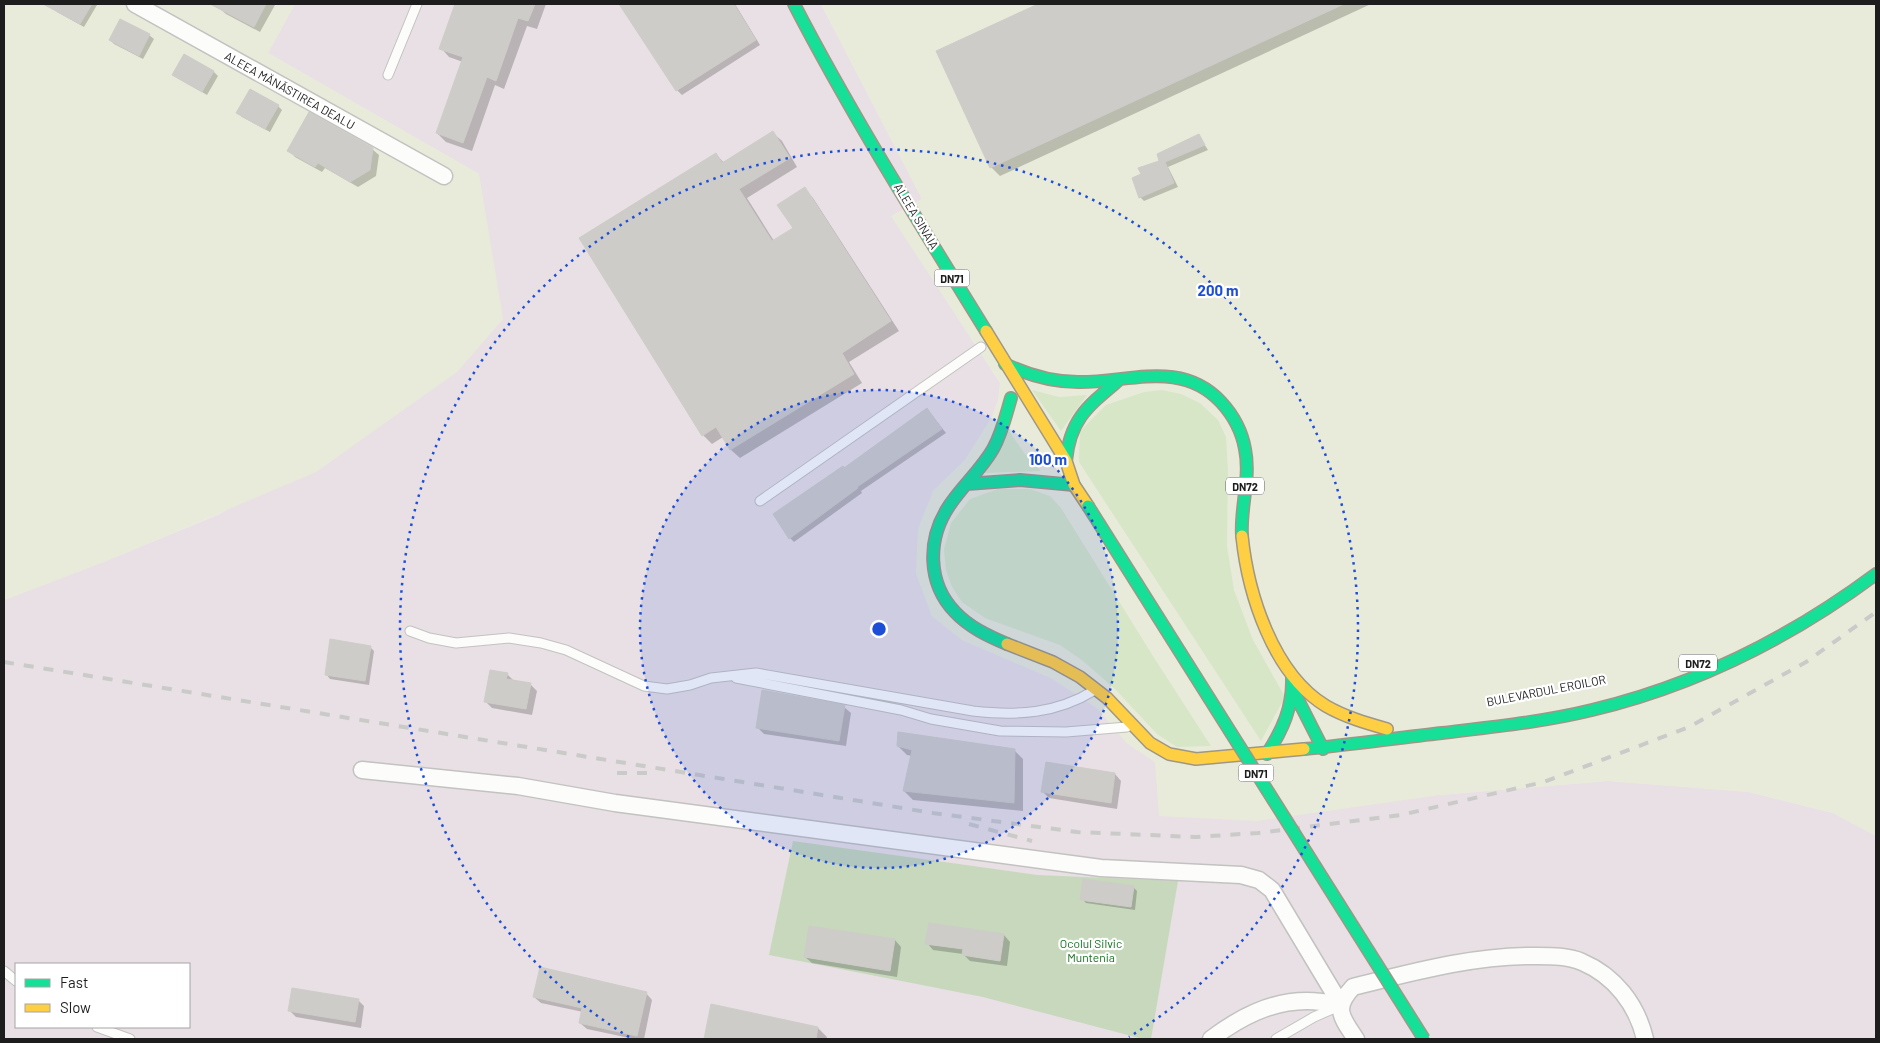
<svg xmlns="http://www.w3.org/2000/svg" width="1880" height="1043" font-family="Barlow,sans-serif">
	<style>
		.industrial { fill: #e8e0e4; fill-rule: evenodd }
		.farmland { fill: #e9ebda }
		.grass { fill: #d7e6c7 }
		.forest { fill: #c7d8bd }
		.shadow { fill: #0003 }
		.building { fill: #ceccc9; stroke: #ceccc8 }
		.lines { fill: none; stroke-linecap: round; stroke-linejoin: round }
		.lane-casing { stroke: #c2c2c0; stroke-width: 11 }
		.street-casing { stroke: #c2c2c0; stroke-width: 19 }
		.fast-casing { stroke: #9f9785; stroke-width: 14 }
		.slow-casing { stroke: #9f9785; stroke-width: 14 }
		.lane { stroke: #fcfcfb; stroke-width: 9 }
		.street { stroke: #fcfcfb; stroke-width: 16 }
		.fast { stroke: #16e098; stroke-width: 11 }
		.slow { stroke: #ffcf43; stroke-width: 11 }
		.rail { stroke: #cacac9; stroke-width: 4; stroke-dasharray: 10 10; stroke-linecap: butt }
		.fast-bridge-casing { stroke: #9f9785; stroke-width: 14; stroke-linecap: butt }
		.fast-bridge { stroke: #16e098; stroke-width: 11 }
		.ring { fill: none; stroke: #1d4ed8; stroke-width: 2.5; stroke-dasharray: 2.5 5 }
		.labels { text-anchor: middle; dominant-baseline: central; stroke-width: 4.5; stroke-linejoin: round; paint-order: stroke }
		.shield { fill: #fff; stroke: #616161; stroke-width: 1 }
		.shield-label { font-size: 11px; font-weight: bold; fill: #1d1d1d }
		.street-label { font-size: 12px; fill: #1d1d1d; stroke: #fff }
		.park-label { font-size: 12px; fill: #15721f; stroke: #fff }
		.centre { fill: #1d4ed8; stroke: #fff; stroke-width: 2.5 }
		.ring-label { font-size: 15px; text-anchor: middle; font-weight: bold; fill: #1d4ed8; stroke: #fff; stroke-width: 4.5; stroke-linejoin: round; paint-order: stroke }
	</style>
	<rect width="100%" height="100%" fill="#ebeae6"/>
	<!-- industrial -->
	<path class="industrial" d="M295,4H821L922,199L892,216L1000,383L998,401L992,417L965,460L933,491L916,573L932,616L962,640L1051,678L1097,708L1127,743L1155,762L1440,795L1608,781L1749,792L1833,813L1876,836V1039H4V600L106,561L218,515L391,418L458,371L479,174L268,53ZM16,964H189V1027H16Z"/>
	<!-- farmland -->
	<path class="farmland" d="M4,4H295L268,53L479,174L503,319L458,371L316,472L106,561L4,600Z
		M821,4H1876V836L1833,813L1749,792L1608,781L1440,795L1256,821L1159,816L1155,762L1127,743L1097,708L1051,678L962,640L932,616L916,573L918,529L933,491L965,460L992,417L998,401L1000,383L891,216L922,199Z"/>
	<!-- grass -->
	<path class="grass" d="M1032,390L1059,397L1087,395L1061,431Z
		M1162,390L1181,394L1200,403L1218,420L1226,437L1228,471L1227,546L1234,590L1253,640L1285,697L1261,741L1079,462L1080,431L1106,405L1144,392Z
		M1009,431L1025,454L1041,471L985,473Z
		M998,489H1030L1050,496L1061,508L1153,656L1211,746L1177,747L1157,734L1116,690L1083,661L1060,645L985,618L962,602L952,587L946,570L944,549L951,523L970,499Z"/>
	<!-- forest -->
	<path class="forest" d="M793,841L1037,875L1178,881L1151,1039H1143L983,997L769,955Z"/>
	<!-- shadow -->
	<path class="shadow" d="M55,4H96L97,5L84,27L57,12L53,8Z
		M221,4H273L275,5L260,32L226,14L219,8Z
		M457,4H546L537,29L527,26L504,89L495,85L472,151L446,142L437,133L463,62L449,57L441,48Z
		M620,4H735L760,45L682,95L677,90Z
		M1041,4H1371L1000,176L991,167L937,52Z
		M121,20L149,35L154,39L143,59L114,44L110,40Z
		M214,72L218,76L207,95L178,78L174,74Z
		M278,106L282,110L270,132L242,117L238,113Z
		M773,133L782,141L797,167L747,198L774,241L794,228L805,189L813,198L899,331L849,362L862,383L740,458L731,450L723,437L712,444L703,435L716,154L724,163Z
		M1199,136L1208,150L1168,167L1178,187L1144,201L1140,197L1161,161Z
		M372,149L379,155L376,176L358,187L325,168L322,172L295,157L289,150Z
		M927,409L946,433L861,491L862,493L794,542L790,538L845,469Z
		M370,647L374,651L369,685L330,679L326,674Z
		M507,674L513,680L530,684L537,691L532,715L492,708L485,701Z
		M844,707L851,713L846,746L764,734L757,727Z
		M898,746L1014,750L1023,759V811L913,800L904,791L912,756L907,755Z
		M1115,774L1121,781L1117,809L1049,798L1042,791Z
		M1133,887L1137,891L1135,910L1086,903L1082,899Z
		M810,927L895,940L901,947L897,977L812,963L805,957Z
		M1004,935L1010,942L1007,966L970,961L963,954L933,950L927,943Z
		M646,993L652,1000L644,1039H634L587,1029L580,1023L583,1012L541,1003L534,997Z
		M358,1000L364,1006L361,1028L296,1017L290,1011Z
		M712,1006L818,1028L827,1037L826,1039H705Z"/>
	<!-- building -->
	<path class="building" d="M43,4H92L80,24Z
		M210,4H266L254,27Z
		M455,4H535L528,21L518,18L496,81L487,77L463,143L436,133L463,57L439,49Z
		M619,4H734L756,40L676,91Z
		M1038,4H1344L990,168L936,51Z
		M120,19L150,34L139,56L109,40Z
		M184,54L214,71L202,92L172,75Z
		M250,89L279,105L265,129L236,113Z
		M309,112L373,148L370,170L350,182L318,163L315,167L287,151Z
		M773,131L790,158L739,189L772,241L793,228L777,205L805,187L891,321L842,353L854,374L730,450L716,427L702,436L579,238L716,153L722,163Z
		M1199,134L1205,145L1165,162L1174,183L1139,198L1132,178L1141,174L1138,168L1159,161L1157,154Z
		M927,408L942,429L857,487L858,488L789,539L773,514L843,466L844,468Z
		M330,639L371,646L365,681L325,675Z
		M490,670L508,673L506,679L531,683L526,709L484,702Z
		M762,690L845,705L839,741L756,728Z
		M898,732L1015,749L1014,803L903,791L912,750L897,746Z
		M1046,762L1115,773L1111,803L1041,792Z
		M1083,879L1134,886L1131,907L1080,900Z
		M929,923L1004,934L1000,961L962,955L963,949L925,944Z
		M809,926L895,939L890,971L804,957Z
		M540,967L647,992L637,1036L579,1023L582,1008L533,997Z
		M292,988L359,999L355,1022L288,1011Z
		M711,1004L818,1027L816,1039H704Z"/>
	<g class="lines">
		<defs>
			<path id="lane" d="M388,75L417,4
				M760,501L981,347
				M410,631L429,638L456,643L509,638L541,643L566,650L644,686L667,689L690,685L711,678L756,673L973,711C1017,716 1056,714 1095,690
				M736,678L901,710L931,719L1000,731L1066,732L1127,727
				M4,971L16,981
				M97,1027L130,1039
				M1276,1039L1314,1017L1337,1007"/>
			<path id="street" d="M135,4L444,176
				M362,770L518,786L615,803L1101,868L1241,875L1259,880L1272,890L1341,1005
				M1211,1039C1239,1018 1270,1001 1307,1001C1318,1001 1330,1003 1341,1005
				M1356,1039C1341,1017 1333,1008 1353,987C1413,972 1475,955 1537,956C1552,956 1569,956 1582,962C1615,976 1637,1005 1645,1039"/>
			<path id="fast" d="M794,4C852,116 920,224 986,331
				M1005,364C1028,375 1052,382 1078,382C1128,383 1181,359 1221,402C1233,415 1242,432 1245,449C1251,478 1240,507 1242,536
				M1066,461C1070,419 1088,406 1119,380
				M967,484L1020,480L1074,485
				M1007,644C988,636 969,627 955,612C927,583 927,539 949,506C962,486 981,470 993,449C1002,433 1006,415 1011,398
				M1294,692L1323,749
				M1304,749C1350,745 1396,738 1442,733C1492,727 1543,722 1592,710C1696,685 1790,638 1876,574
				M1267,754C1283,729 1293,707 1292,677"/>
			<path id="slow" d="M986,331L1066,461L1074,485L1088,506
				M1242,536C1248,594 1273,674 1326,706C1345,717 1366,723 1387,729
				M1007,644L1053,662L1080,677L1107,698L1150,743L1169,754L1196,759L1304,749"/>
		</defs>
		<!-- lane casing -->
		<use href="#lane" class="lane-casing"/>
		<!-- street casing -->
		<use href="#street" class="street-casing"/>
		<!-- fast casing -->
		<use href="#fast" class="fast-casing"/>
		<!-- slow casing -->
		<use href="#slow" class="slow-casing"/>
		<!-- lane -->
		<use href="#lane" class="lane"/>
		<!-- street -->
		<use href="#street" class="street"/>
		<!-- fast -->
		<use href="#fast" class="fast"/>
		<!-- slow -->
		<use href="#slow" class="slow"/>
		<!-- rail -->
		<path class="rail" d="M4,662L933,813L1077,832L1195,837L1258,833L1401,815L1544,782L1689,727L1806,662L1876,612
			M617,773H654
			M969,824L1032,841"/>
		<defs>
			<path id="fast-bridge" d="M1088,506L1424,1039"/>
		</defs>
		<!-- fast-bridge casing -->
		<use href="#fast-bridge" class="fast-bridge-casing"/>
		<!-- fast-bridge -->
		<use href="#fast-bridge" class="fast-bridge"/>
	</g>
	<!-- distance rings -->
	<circle cx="879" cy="629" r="239" fill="#1d4ed8" fill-opacity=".12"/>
	<g class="ring">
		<circle cx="879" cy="629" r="239"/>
		<path d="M629 1037A479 479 0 1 1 1129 1037"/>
	</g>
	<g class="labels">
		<!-- shield labels -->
		<g class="shield">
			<rect x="934.5" y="269.5" width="35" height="17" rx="4"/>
			<rect x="1226" y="477.5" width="38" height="17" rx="4"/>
			<rect x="1679" y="654.5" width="38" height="17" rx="4"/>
			<rect x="1238.5" y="764.5" width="35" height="17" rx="4"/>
		</g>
		<g class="shield-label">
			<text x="952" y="278">DN71</text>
			<text x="1245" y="486">DN72</text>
			<text x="1698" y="663">DN72</text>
			<text x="1256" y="773">DN71</text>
		</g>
		<!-- street labels -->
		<g class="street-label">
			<text transform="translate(290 90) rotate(29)">ALEEA MĂNĂSTIREA DEALU</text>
			<text transform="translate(917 216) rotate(59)">ALEEA SINAIA</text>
			<text transform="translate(1546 690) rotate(-11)">BULEVARDUL EROILOR</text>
		</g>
		<!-- park labels -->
		<g class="park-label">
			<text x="1091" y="943">Ocolul Silvic<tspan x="1091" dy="14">Muntenia</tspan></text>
		</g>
	</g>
	<circle cx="879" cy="629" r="8" class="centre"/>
	<g class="ring-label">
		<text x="1218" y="296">200 m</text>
		<text x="1048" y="465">100 m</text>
	</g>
	<!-- border -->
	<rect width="1880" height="1043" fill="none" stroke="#1d1d1d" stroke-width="10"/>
	<!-- legend -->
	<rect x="15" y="963" width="175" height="65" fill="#ffffff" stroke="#a5a5a5"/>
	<rect x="25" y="979" width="25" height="8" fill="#16e098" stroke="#a5a5a5"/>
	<text x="60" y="988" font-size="15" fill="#1d1d1d">Fast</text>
	<rect x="25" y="1004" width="25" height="8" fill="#ffcf43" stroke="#a5a5a5"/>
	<text x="60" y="1013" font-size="15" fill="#1d1d1d">Slow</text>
</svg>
